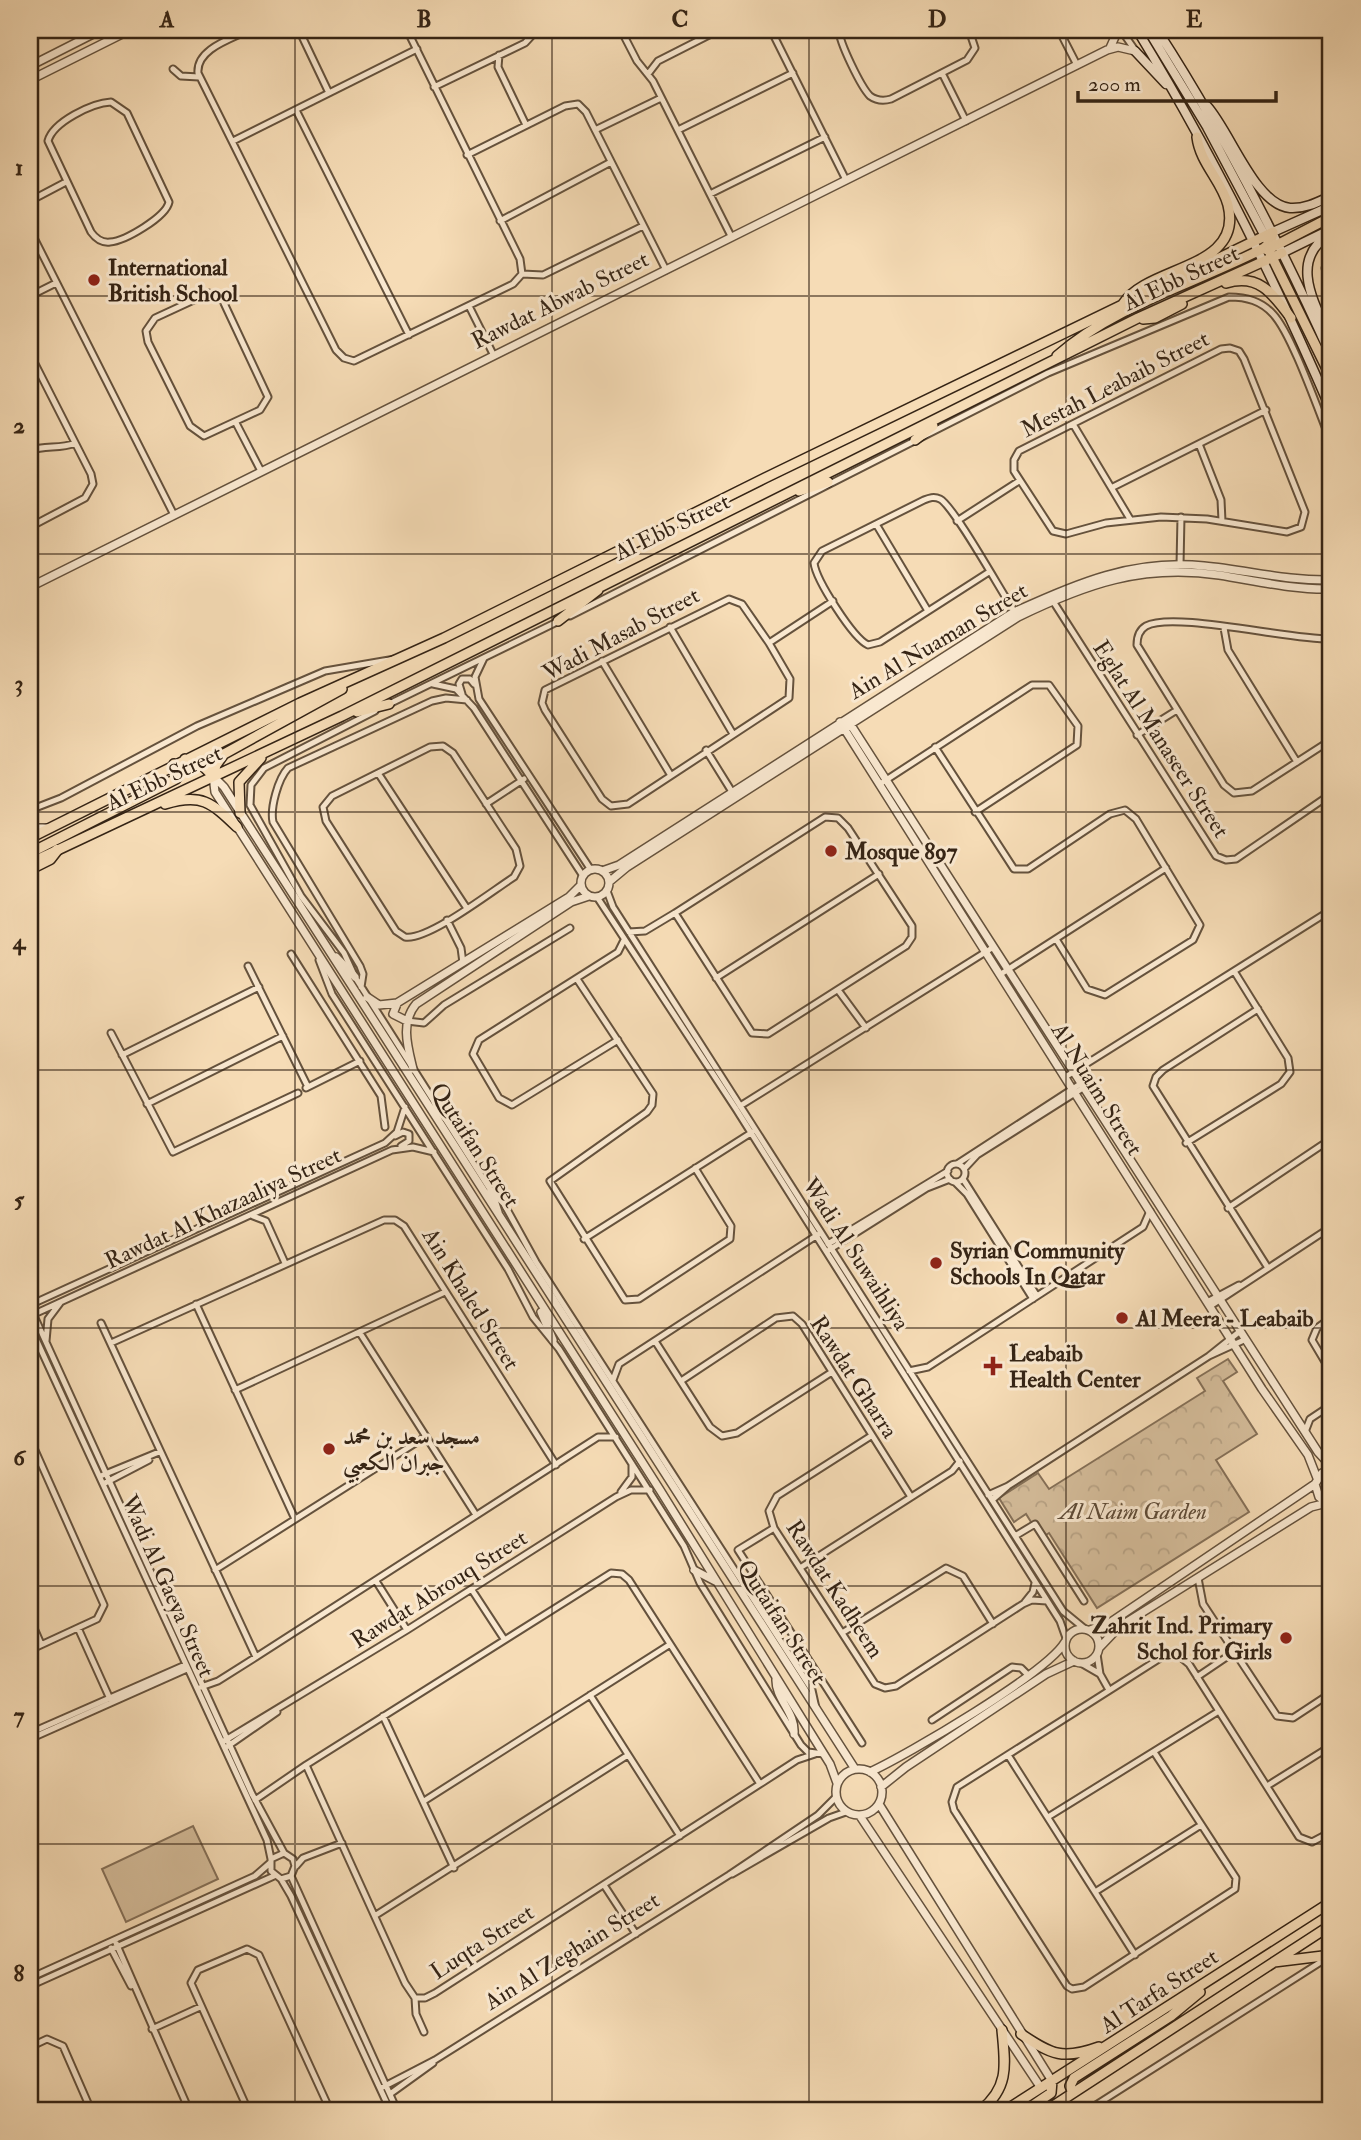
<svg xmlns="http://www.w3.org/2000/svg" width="1361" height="2140" font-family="'IM FELL Double Pica',Amiri,serif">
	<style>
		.forest { fill: url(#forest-crowns); stroke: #857058; stroke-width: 2 }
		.garden { fill: #d5bd9b; stroke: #857058; stroke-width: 2 }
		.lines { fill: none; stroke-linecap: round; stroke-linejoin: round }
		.minor-casing { stroke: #65523d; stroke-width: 9 }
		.tertiary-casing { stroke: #65523d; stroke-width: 10 }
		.secondary-casing { stroke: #352415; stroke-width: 11 }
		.primary-casing { stroke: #352415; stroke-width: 12 }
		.motorway-casing { stroke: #352415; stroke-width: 13 }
		.minor { stroke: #f9e8d0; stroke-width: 5 }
		.tertiary { stroke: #f9e8d0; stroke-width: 7 }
		.secondary { stroke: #f9e8d0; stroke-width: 8 }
		.primary { stroke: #f6dcb6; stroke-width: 9 }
		.motorway { stroke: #f6dcb6; stroke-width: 10 }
		.grid { fill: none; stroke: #352415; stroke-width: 2; stroke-opacity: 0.55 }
		.poi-dot { fill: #8f2418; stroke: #f9e8d0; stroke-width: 2.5 }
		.labels { text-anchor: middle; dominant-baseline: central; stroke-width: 6; stroke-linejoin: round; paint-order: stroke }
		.poi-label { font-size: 23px; font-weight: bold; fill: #352415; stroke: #f9e8d0; text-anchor: start }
		.street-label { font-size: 23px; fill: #352415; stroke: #f9e8d0 }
		.park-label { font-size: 23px; font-style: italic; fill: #5d4a36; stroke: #f9e8d0 }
		.neatline { fill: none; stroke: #352415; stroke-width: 2.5 }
		.grid-label { font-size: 23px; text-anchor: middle; font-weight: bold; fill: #352415 }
	</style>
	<defs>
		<pattern id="forest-crowns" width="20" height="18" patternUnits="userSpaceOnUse" patternTransform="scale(1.75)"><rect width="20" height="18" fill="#d5bd9b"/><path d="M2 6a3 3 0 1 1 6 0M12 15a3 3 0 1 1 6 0" fill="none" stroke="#b7a285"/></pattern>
	</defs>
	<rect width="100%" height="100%" fill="#f6dcb6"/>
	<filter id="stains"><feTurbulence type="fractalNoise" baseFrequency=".00286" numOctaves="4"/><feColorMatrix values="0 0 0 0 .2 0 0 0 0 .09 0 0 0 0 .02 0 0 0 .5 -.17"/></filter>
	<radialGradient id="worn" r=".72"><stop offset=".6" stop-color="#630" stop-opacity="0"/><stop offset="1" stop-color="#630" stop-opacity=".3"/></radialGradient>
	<!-- forest -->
	<path class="forest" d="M1228,1359L1237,1372L1223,1381L1257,1434L1216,1460L1249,1512L1097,1608L1049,1533L1041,1538L1026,1514L1014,1522L999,1498L1038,1473L1049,1489L1205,1391L1197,1378Z"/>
	<!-- garden -->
	<path class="garden" d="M193,1826L218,1879L126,1922L102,1869Z"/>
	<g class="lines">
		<defs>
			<path id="minor" d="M249,30C231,39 196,49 198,73L336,350L344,358L354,361L513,284L522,274L520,259L407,30
				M299,30L329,93
				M621,30L637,61L653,81L731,236
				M694,30L699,40
				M771,30L846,180
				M839,30C839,42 861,87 870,96C877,101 884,101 891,99L967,60L975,48L969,30
				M1059,30L1077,65
				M1121,30L1135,50
				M303,36L315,30
				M499,55L498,67L526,125
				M173,69L181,76L199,77
				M942,73L966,121
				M648,74L658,61L719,30
				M434,87L525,43L537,30
				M111,102L127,113L169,202C166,217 125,241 110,242C102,243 96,239 91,232L48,141C53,122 92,103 111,102Z
				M296,110L409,335
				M595,130L661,98
				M678,130L793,73
				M233,141L417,49
				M467,155L565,106L578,104L586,112L666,270
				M710,194L825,137
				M30,201L66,182
				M500,221L611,162
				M30,230L174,515
				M1331,249L1325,268L1331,295
				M522,274L543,275L643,226
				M209,293L223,301L268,397L260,410L204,436L190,426L148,342L146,331L155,318Z
				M30,296L56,283
				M469,306L493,354
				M1230,348L1239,351L1244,359L1305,512L1301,527L1287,532L1207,519L1161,517L1106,523L1066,534L1053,531L1014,471V460L1019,451L1221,349Z
				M30,354L91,474L93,484L85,498L30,527
				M236,423L261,471
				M1073,424L1130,519
				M1199,444L1221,500L1222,521
				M30,451C45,444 59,450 75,443
				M1113,487L1266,410
				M957,521L1019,481
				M876,524L928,611
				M1180,565L1181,517
				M989,572L880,642L868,645C853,638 816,580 814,563L822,551L924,500C929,498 934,496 940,499C954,506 1003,595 1016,614
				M1051,598L1216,856L1226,860L1236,859L1331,794
				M729,599L742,604L769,643L790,679L789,698L628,804L611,806L602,799L545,710L542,703L545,690Z
				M570,616L1048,373L1229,297C1247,297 1261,301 1273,314C1292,334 1319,413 1331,442
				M670,627L733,734
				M1224,628L1228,650L1297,762
				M1331,639C1290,640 1173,611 1146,626C1139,630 1137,637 1137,645L1224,785L1234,793L1252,791L1331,740
				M769,643L833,601
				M484,658L475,677L479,699L591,870
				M602,661L670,774
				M433,684L456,689L474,708L583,876
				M462,694L459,684L462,679H470L474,684
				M387,705L561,620
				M375,711L264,768L251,785L250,805L301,896L344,953L355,977L491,1191L504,1204L536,1262L812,1690L816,1708
				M1137,735L1177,710
				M443,746L453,753L516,849L520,866L514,877C492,891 428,941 405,937L396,931L326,821L323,807L332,796L430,747Z
				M935,747L1014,869H1028L1110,814L1125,810L1136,819L1200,925L1193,940L1105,995L1087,989L1056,939
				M706,750L734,795
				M378,773L466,907
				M880,784L1032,685H1049L1078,726L1077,745L975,812
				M486,804L524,779
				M30,810L61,798L197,726L325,671L395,659
				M607,891L613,907L1063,1611L1085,1629
				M597,897L736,1109L1060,1621L1066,1638
				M447,920L461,948L463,963
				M629,932L645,931L675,913L825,817L838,818L848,828L912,926V937L906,946L768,1034L752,1033L675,913
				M291,954L381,1096L385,1127
				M319,960L332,994L508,1269L533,1317L559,1349L684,1546L700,1583L801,1745L808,1752L824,1754
				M1331,965L1327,975L1331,989
				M248,966L308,1087
				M1001,974L1166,868
				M716,978L879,874
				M577,979L653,1094L652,1105L647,1112L550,1181L625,1300L639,1299L730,1239L731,1226L695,1168
				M361,987L363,974L360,966L273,822C270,808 278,779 288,768L432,701L446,698L467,700
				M838,990L866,1028
				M1258,1009L1163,1070L1156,1077L1153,1086L1268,1268
				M407,1021L424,1023L444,1005L570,928
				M111,1033L173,1152L298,1093
				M618,1040L512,1105L499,1098L473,1054L479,1040L618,952L624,940
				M122,1055L259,987
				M1067,1076L1331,910
				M306,1088L360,1061
				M147,1104L283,1036
				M740,1106L992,948
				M395,1136L403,1132L409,1134V1141L401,1146
				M1186,1143L1281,1084L1290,1072L1288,1058L1234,971
				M957,1164L1080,1084
				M947 1173a9 9 0 1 1 18 0a9 9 0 1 1-18 0Z
				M964,1169L977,1155L1083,1088
				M963,1179L1037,1296
				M955,1182L967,1194L1033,1299
				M1228,1208L1322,1145L1331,1143
				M253,1216L266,1221L285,1263
				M584,1239L754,1131
				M828,1244L948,1171
				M829,1250L927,1188L950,1179
				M1209,1301L1239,1285
				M196,1304L295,1519
				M30,1305L385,1143L397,1132L405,1107
				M1212,1305L1331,1227
				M30,1307L252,1794L284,1853
				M30,1316L392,1150L413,1147L434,1152
				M1331,1318L1317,1328L1312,1340L1331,1372
				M101,1323L256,1657
				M30,1326L267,1840L271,1859
				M360,1333L476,1515
				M46,1341L48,1319L60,1303
				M655,1341L710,1427L722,1436L737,1433L832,1372
				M111,1343L384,1220H395L404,1226L556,1465
				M1209,1356L1239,1332
				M909,1371L928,1367L1143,1227L1150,1211
				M613,1380L619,1364L819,1234
				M681,1381L776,1318L793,1316L802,1324L911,1497
				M235,1390L445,1292
				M1305,1432L1310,1419L1331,1405
				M871,1436L777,1496L769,1511L774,1528L875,1684L885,1688L896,1686L1023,1604L1032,1600L1047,1601
				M30,1439L104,1605L97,1619L30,1650
				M103,1475L159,1452
				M105,1483L149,1460
				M621,1492L632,1477V1464
				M988,1495L1008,1486L1209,1356L1244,1340
				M992,1500L1008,1486
				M774,1528L738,1550L862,1743
				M1015,1536L1035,1524L1084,1601
				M800,1568L952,1471L960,1461
				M215,1570L425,1437
				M611,1573L622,1574L629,1580L760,1784L435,1993L425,1998H415L405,1983L306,1765Z
				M1198,1578L1203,1604L1277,1716L1293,1718L1331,1693
				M376,1581L407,1630
				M472,1590L504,1639
				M1025,1602L1033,1592L1035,1583
				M30,1619L41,1644
				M78,1628L110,1699
				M842,1633L946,1568L963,1576L993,1624
				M1097,1654L1100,1674L1109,1690
				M1081,1663L1100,1674
				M1197,1677L1234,1652
				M201,1687L218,1681L256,1657L598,1437H616
				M590,1695L680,1836
				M383,1716L454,1868
				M932,1720L1012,1667L1021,1668L1029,1676
				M30,1733L185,1665
				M30,1739L187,1669
				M224,1741L407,1630L616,1497L631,1490H650
				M228,1746L277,1712
				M1154,1752L1236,1878L1235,1889L1084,1987L1072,1989L1067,1986L954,1810L952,1802L957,1787L1162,1657L1177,1654L1189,1664L1299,1837L1312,1842L1331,1832
				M1008,1755L1135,1955
				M760,1784L797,1760L815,1754
				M1267,1786L1331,1746
				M255,1800L306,1765
				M424,1801L669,1645
				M1048,1817L1219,1711
				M296,1866L303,1858L342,1843
				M732,1874L829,1818L846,1812
				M291,1876L397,2110
				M281,1879L291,1876L295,1866L293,1859L284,1853L271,1859V1871L281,1879L291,1896L390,2110
				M604,1885L636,1934
				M1095,1892L1201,1825
				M376,1915L628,1755
				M116,1943L189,2110
				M111,1948L131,1986
				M30,1978L255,1876L270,1863
				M30,1986L274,1876
				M415,1998L416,2014L424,2032
				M152,2029L200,2007
				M30,2047L47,2039L63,2046L91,2110
				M381,2088L435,2060L729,1875L818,1815L836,1797
				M390,2094L433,2063
				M248,2110L191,1983L198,1970L247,1949L259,1955L330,2110
				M1088,2110L1327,1958"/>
			<path id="tertiary" d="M1110,48L1118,30
				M30,66L101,30
				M30,80L130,30
				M30,587L1107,50L1118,47L1135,51
				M847,719L1318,1452L1331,1466
				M840,722L1262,1389L1308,1455L1317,1478
				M213,776L215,792L660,1490L830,1764L837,1783
				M213,776L224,787L855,1769
				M30,828H49
				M581 883a14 14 0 1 1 28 0a14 14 0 1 1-28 0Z
				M602,871L619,865L1014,612C1077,583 1133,559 1204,566C1247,570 1287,581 1331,580
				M609,882L627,867L1018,617C1086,584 1142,564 1219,575C1257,581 1293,590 1331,589
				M336,957L355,977
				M367,997L379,1005L397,1003L569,897L581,885
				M397,1004L393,1014L407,1021
				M413,1069C408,1048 400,1023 416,1004L571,902L589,896
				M491,1191L498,1212
				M541,1312L553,1340
				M1327,1503L1319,1497L1315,1484L1322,1473L1331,1469
				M694,1570L715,1581
				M1065 1646a17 17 0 1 1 34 0a17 17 0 1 1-34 0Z
				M1090,1630L1111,1622L1315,1484
				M1099,1648L1119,1627L1311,1507L1327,1503
				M776,1679C775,1699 796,1712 794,1734
				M836 1792a23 23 0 1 1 46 0a23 23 0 1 1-46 0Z
				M870,1772C907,1755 1047,1673 1065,1642
				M881,1787L906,1767L1046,1674L1074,1661
				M879,1804L1052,2081
				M860,1816L1041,2088"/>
			<path id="secondary" d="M1137,30C1211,151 1275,280 1331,410
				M1148,30L1207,127L1267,240
				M1157,30C1224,133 1280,243 1331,356
				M1135,51L1166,84
				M1207,106C1230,131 1255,205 1290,208C1305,209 1318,202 1331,196
				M1273,232L1331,206
				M1331,233C1287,260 1315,304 1331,340
				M1282,253L1327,231"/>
			<path id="primary" d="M1267,250L1331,217
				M1270,253L1331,377
				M1226,283C1259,273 1273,294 1291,318
				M1123,304C1148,265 1244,270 1228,205C1222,181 1200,163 1197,137
				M1143,319L1155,318L1182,304
				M1057,356C1115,305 1196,283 1264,248L1271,242L1273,232
				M915,440L933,426
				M799,491L828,482
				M558,621L598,590
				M357,712L389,704
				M185,759L203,766L213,776
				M213,776L216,765L224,754L342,689
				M165,804C201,793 211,802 237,827
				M240,813L239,782L261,758
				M30,838L300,703L444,638L765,478L1273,232
				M30,853L176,779L181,772L174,764
				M30,863L342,716L1138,318L1282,253
				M1274,1962L1331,1955
				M1021,2034C1052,2055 1063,2060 1099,2047
				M1073,2093L1070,2086L1074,2078L1171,2016L1200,1992
				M981,2110C1010,2087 1005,2063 1002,2030
				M1006,2110L1331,1902
				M1026,2110L1051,2093L1052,2081
				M1047,2110L1331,1925"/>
			<path id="motorway" d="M30,869L50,859L57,850"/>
		</defs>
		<!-- minor casing -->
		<use href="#minor" class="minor-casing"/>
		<!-- tertiary casing -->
		<use href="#tertiary" class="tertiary-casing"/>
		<!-- secondary casing -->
		<use href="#secondary" class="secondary-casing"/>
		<!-- primary casing -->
		<use href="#primary" class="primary-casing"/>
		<!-- motorway casing -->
		<use href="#motorway" class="motorway-casing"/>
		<!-- minor -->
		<use href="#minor" class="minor"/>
		<!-- tertiary -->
		<use href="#tertiary" class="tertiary"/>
		<!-- secondary -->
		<use href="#secondary" class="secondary"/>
		<!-- primary -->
		<use href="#primary" class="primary"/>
		<!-- motorway -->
		<use href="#motorway" class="motorway"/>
	</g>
	<!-- grid -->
	<path class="grid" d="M295,30V2110M552,30V2110M809,30V2110M1066,30V2110M30,296H1331M30,554H1331M30,812H1331M30,1070H1331M30,1328H1331M30,1586H1331M30,1844H1331"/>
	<!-- markers -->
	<g class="poi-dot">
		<circle cx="94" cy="280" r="7"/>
		<circle cx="831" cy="851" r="7"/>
		<circle cx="936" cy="1263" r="7"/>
		<circle cx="1122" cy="1318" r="7"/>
		<path d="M989.5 1355.5h7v7h7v7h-7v7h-7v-7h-7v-7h7z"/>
		<circle cx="329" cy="1449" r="7"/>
		<circle cx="1286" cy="1638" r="7"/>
	</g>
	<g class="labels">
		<!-- poi labels -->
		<g class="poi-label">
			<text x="108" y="267">International<tspan x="108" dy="26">British School</tspan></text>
			<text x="845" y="851">Mosque 897</text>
			<text x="950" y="1250">Syrian Community<tspan x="950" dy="26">Schools In Qatar</tspan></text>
			<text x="1136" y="1318">Al Meera - Leabaib</text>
			<text x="1009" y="1353">Leabaib<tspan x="1009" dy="26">Health Center</tspan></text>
			<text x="343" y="1436">مسجد سعد بن محمد<tspan x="343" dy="26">جبران الكعبي</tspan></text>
			<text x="1272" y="1625" text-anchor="end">Zahrit Ind. Primary<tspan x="1272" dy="26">Schol for Girls</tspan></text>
		</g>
		<!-- street labels -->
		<g class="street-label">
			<text transform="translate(1181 278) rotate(-25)">Al Ebb Street</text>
			<text transform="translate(560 300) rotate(-26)">Rawdat Abwab Street</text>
			<text transform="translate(1115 384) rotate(-27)">Mestah Leabaib Street</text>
			<text transform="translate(672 527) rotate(-26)">Al Ebb Street</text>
			<text transform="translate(621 634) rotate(-28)">Wadi Masab Street</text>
			<text transform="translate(938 641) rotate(-31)">Ain Al Nuaman Street</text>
			<text transform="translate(1161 739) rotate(57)">Eglat Al Manaseer Street</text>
			<text transform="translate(164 778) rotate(-25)">Al Ebb Street</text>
			<text transform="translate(1097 1089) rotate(58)">Al Nuaim Street</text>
			<text transform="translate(475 1145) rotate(57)">Qutaifan Street</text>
			<text transform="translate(223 1208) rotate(-25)">Rawdat Al Khazaaliya Street</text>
			<text transform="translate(856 1254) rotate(57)">Wadi Al Suwaihliya</text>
			<text transform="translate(471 1299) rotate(58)">Ain Khaled Street</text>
			<text transform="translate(854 1377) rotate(57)">Rawdat Gharra</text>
			<text transform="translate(168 1586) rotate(66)">Wadi Al Gaeya Street</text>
			<text transform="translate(439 1589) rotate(-32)">Rawdat Abrouq Street</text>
			<text transform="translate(835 1589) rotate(57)">Rawdat Kadheem</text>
			<text transform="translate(782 1622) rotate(57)">Qutaifan Street</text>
			<text transform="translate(482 1942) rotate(-33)">Luqta Street</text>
			<text transform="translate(572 1951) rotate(-32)">Ain Al Zeghain Street</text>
			<text transform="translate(1159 1991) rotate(-33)">Al Tarfa Street</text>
		</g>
		<!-- park labels -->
		<g class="park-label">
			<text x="1133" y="1511">Al Naim Garden</text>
		</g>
	</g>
	<!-- margin -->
	<rect width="1361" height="2140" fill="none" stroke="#f6dcb6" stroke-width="77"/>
	<!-- scale -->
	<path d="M1078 91v10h198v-10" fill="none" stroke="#352415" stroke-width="3.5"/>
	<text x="1088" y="91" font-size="21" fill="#352415" stroke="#f9e8d0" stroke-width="5" paint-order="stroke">200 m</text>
	<rect x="38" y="38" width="1284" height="2064" class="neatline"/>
	<g class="grid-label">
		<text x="167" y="27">A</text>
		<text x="424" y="27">B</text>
		<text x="680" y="27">C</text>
		<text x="937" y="27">D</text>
		<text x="1194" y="27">E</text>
		<text x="19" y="175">1</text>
		<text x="19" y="433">2</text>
		<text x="19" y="691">3</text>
		<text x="19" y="949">4</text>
		<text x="19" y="1207">5</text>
		<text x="19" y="1465">6</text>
		<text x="19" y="1723">7</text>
		<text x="19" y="1981">8</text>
	</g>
	<rect width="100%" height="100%" filter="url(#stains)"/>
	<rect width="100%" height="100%" fill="url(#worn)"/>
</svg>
